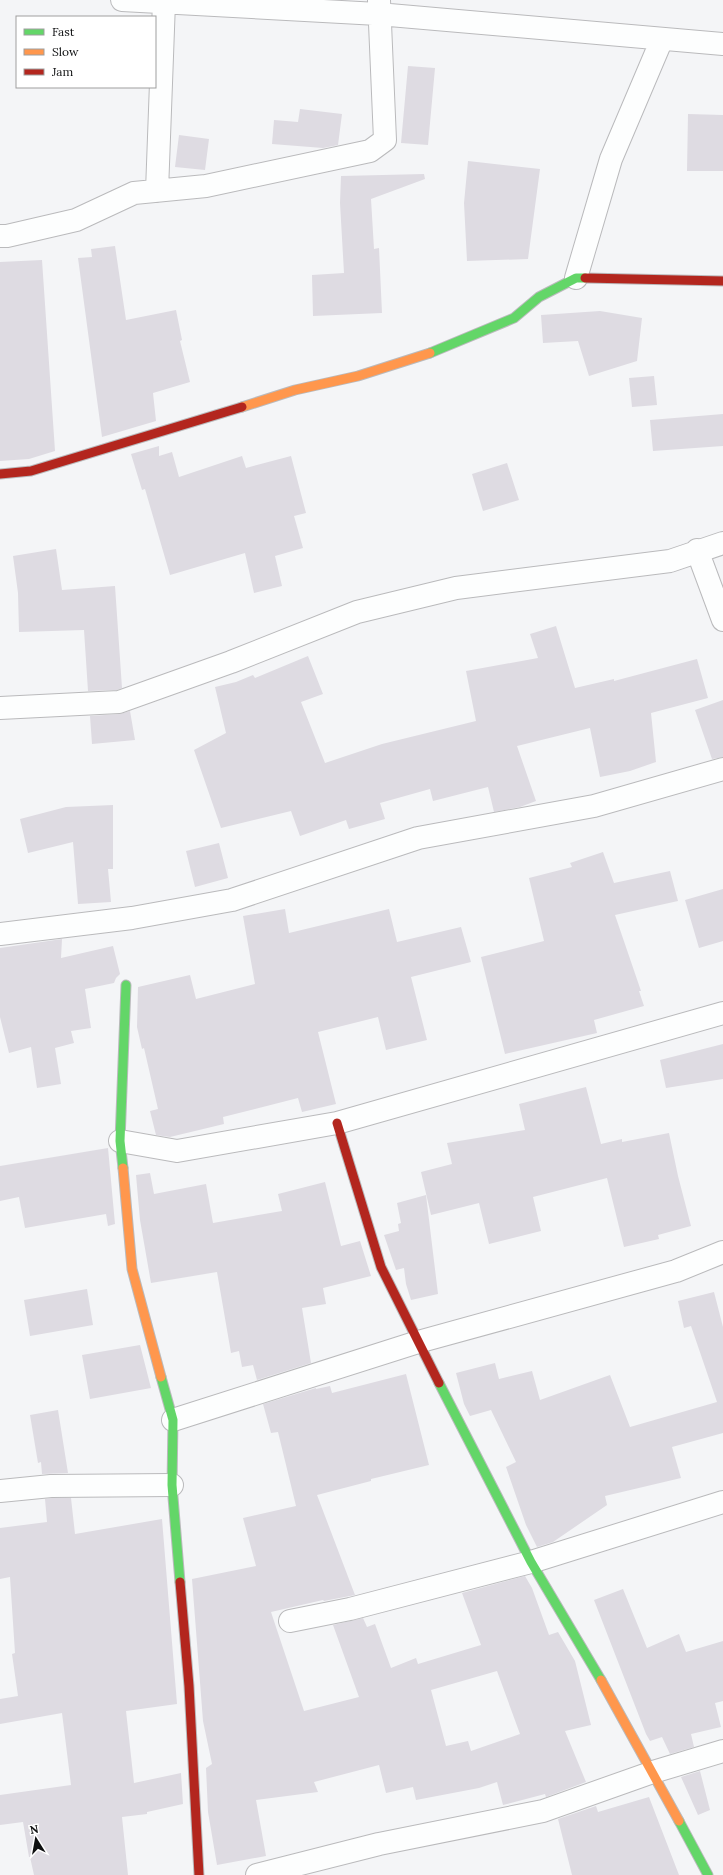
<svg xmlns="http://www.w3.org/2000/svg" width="723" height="1875" font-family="Lora,serif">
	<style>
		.building { fill: #dedbe2; fill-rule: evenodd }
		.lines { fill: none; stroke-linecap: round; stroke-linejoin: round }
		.street-casing { stroke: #bababc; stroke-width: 24 }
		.fast-casing { stroke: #bababc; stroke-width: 11 }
		.slow-casing { stroke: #bababc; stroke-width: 11 }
		.jam-casing { stroke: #bababc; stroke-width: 11 }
		.street { stroke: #fdfefe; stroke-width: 22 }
		.fast { stroke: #63d668; stroke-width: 9 }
		.slow { stroke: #ff974d; stroke-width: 9 }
		.jam { stroke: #b3261e; stroke-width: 9 }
	</style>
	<rect width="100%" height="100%" fill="#f4f5f7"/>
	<!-- building -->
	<path class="building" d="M408,66L435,68L428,145L401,143Z
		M300,109L342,114L338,145L323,148L272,144L274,120L298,122Z
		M688,114L723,115V171H687Z
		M179,135L209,139L205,170L175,167Z
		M468,161L540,169L528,259L467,261L464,203Z
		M424,174L425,179L371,199L374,249L379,248L382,313L313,316L312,275L344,273L340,203L341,176Z
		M115,246L126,320L176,310L182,340L180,341L190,382L153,393L156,421L102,437L78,258L92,257L91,249Z
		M42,260L55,451L29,459L0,461V262Z
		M600,311L642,318L637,361L589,376L578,341L543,343L541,315Z
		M654,376L657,405L632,407L629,378Z
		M723,414V446L653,451L650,420Z
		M159,446V456L172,452L179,477L242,456L246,468L291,456L306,513L294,516L303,548L275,556L282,586L254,593L245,553L170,575L145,489L142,490L131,454Z
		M507,463L519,500L483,511L472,474Z
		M56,549L62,590L115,586L122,688L117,690L88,691L84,630L19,632L18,593L13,556Z
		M556,626L575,688L614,679V681L697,659L708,698L651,713L656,762L630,771L600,777L590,728L517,746L536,801L520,807L494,812L488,787L433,801L430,789L380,803L385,819L349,829L346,820L300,836L291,811L221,828L194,750L226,733L215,687L236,682L253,675L255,678L308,656L323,694L301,702L325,763L382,744L476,721L466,671L538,658L530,634Z
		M723,700V757L712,759L695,710Z
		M130,711L135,740L92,744L90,716L120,714Z
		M113,805V869H108L111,902L78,904L73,842L28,853L20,819L66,807Z
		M219,843L228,878L195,887L186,851Z
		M603,852L614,883L670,871L678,901L615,915L641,991H639L644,1006L594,1020L597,1033L505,1054L481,957L544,941L529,878L572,867L570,863Z
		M723,889V941L699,948L685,900Z
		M285,909L289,933L389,909L397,942L461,927L471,962L411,977L427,1040L386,1050L378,1017L318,1032L336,1104L302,1112L298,1098L223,1117L224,1124L170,1137L156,1135L150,1111L158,1109L144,1048L142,1049L137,1027L138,987L190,975L196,999L255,984L243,916Z
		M62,939L61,958L113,946L120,974L116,978L114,983L85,989L91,1028L71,1031L74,1043L55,1048L61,1084L37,1088L31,1047L9,1053L0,1017V948Z
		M723,1044V1079L666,1088L660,1060Z
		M586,1087L601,1144L622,1139V1142L669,1133L678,1176L691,1226L658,1235L659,1239L624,1247L607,1178L533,1197L541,1231L489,1244L479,1203L431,1215L421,1172L452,1164L447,1143L525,1130L519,1104Z
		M108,1148L115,1224L108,1226L106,1214L25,1228L19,1197L0,1201V1166Z
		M150,1173L154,1194L206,1184L213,1223L282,1211L278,1194L325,1182L341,1246L360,1241L371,1276L323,1288L326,1304L302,1308L311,1363L257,1380L253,1365L242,1367L239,1351L231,1353L217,1272L151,1283L140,1220L136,1175Z
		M426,1195L438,1294L411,1300L406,1284L404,1268L396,1270L384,1235L399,1231L398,1224L401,1223L397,1203Z
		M87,1289L93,1325L30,1336L24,1300Z
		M714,1292L723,1327V1433L672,1447L681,1478L605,1496L607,1505L553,1542L537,1547L526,1525L506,1467L516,1462L491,1410L470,1416L464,1404L456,1373L495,1363L499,1379L532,1371L540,1400L610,1375L630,1427L717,1402L691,1326L684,1328L678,1301Z
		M140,1345L151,1388L90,1399L82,1355Z
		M406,1374L429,1465L371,1479V1481L317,1495L355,1595L324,1601L323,1600L271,1612L304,1711L359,1697L333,1625L363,1618L367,1627L375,1624L391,1668L416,1658L418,1664L481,1645L462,1593L525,1576L532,1588L549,1635L558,1632L575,1661L591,1725L565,1731L586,1782L546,1797L545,1794L503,1805L497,1782L479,1788L416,1800L413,1787L386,1793L379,1765L314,1782L318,1792L256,1800L266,1856L217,1865L208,1812L206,1768L212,1764L203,1721L192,1579L256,1566L243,1518L296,1506L278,1432L271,1433L263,1404L316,1388V1389L330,1386L332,1393ZM497,1671L520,1734L471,1751L468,1741L446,1746L431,1690Z
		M58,1410L68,1473L42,1474L41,1462L38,1463L30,1415Z
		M52,1498H71L75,1534L162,1519L177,1704L126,1711L134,1783L181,1773L183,1804L147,1812V1814L122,1817L128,1875H34L30,1857H29L23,1822L0,1825V1795L71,1785L62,1713L0,1724V1699L18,1696L12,1654L15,1653L10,1577L0,1579V1528L47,1522L45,1499Z
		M623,1589L647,1648L679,1634L686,1652L723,1641V1701L715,1703L721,1727L691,1734L694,1747L670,1754L662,1737L650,1741L646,1734L594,1600Z
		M700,1771L710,1810L698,1815L681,1777Z
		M649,1797L679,1875H572L558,1819L596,1806L598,1812Z"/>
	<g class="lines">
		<defs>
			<path id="street" d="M122,0L378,14L723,44
				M157,191L164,2
				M0,236H7L76,220L134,193L206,186L370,151L385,140L379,0
				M576,278L611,159L662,39
				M697,550L723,620
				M0,708L119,702L231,662L357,612L456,588L670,561L723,543
				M0,934L132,918L232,900L418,838L594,806L723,769
				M120,1141L177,1151L337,1123L723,1013
				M173,1420L418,1342L676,1271L723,1252
				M0,1491L51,1486L172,1485
				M290,1621L350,1609L531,1562L723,1502
				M257,1875L379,1844L543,1811L653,1772L723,1751"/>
			<path id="fast" d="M430,353L514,318L539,297L576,278H585
				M123,1168L120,1141L126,985
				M161,1377L173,1420L172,1485L180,1582
				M439,1383L531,1562L601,1680
				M679,1821L708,1875"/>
			<path id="slow" d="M242,407L295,390L358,376L430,353
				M123,1168L132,1269L161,1377
				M601,1680L679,1821"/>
			<path id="jam" d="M585,278L723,281
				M0,474L31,471L242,407
				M337,1123L381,1267L439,1383
				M180,1582L189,1686L199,1875"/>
		</defs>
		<!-- street casing -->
		<use href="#street" class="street-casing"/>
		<!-- fast casing -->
		<use href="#fast" class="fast-casing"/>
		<!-- slow casing -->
		<use href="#slow" class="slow-casing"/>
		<!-- jam casing -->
		<use href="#jam" class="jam-casing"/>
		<!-- street -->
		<use href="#street" class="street"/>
		<!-- fast -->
		<use href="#fast" class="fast"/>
		<!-- slow -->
		<use href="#slow" class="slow"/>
		<!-- jam -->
		<use href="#jam" class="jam"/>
	</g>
	<!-- legend -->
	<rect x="16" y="16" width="140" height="72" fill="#ffffff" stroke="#9f9f9f"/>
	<rect x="24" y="29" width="20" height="6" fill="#63d668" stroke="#9f9f9f"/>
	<text x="52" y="36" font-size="12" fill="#0e0f10">Fast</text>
	<rect x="24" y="49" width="20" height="6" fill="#ff974d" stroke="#9f9f9f"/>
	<text x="52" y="56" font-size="12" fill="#0e0f10">Slow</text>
	<rect x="24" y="69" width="20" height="6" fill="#b3261e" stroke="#9f9f9f"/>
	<text x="52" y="76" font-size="12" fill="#0e0f10">Jam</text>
	<!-- north arrow -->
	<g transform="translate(36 1839) rotate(349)" stroke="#ffffff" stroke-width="3" paint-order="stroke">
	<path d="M0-3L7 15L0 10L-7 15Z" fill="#0e0f10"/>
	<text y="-6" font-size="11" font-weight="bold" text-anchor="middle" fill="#0e0f10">N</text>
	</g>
</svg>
